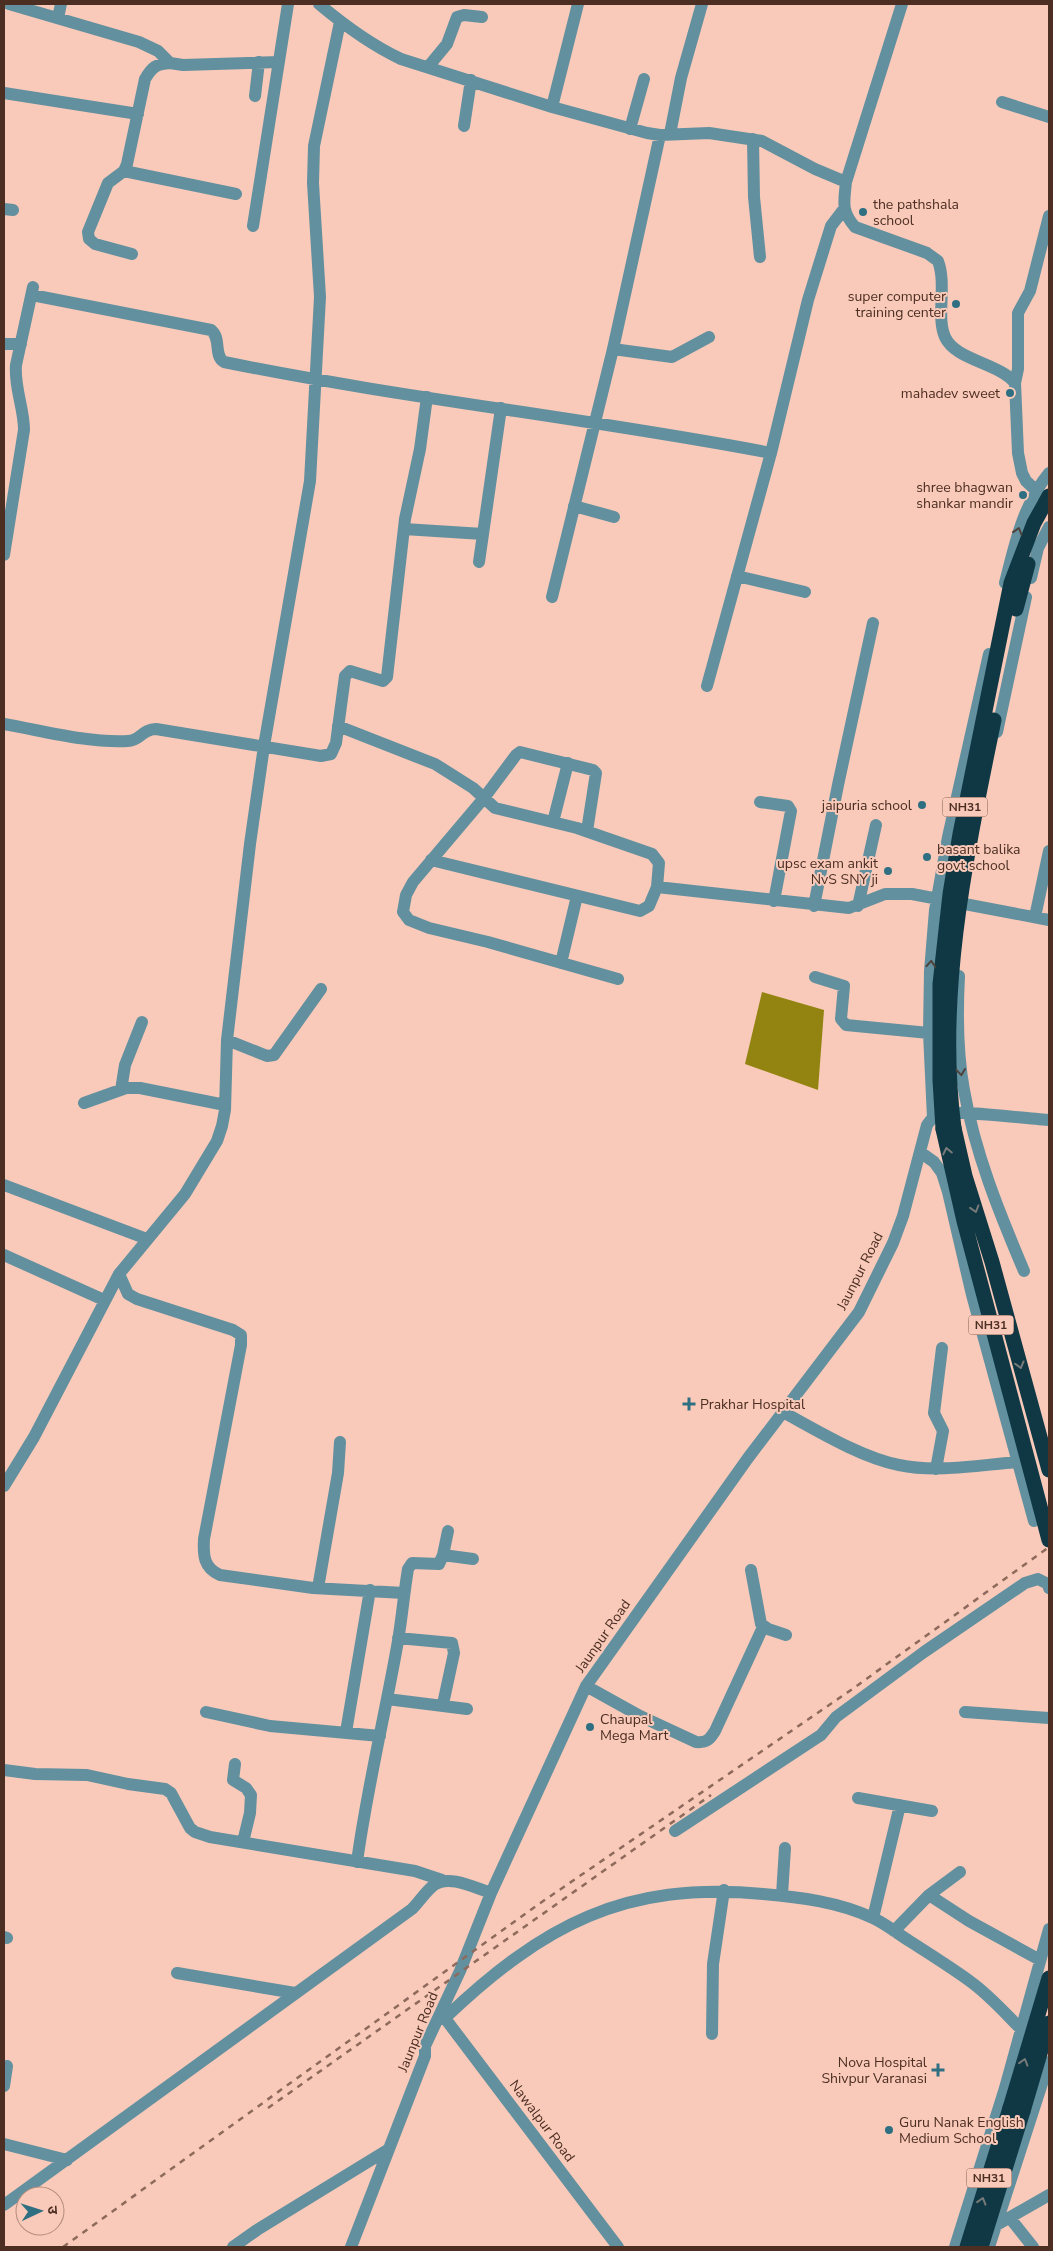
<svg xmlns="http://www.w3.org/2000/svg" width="1053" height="2251" font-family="'Nunito Sans','Noto Sans Devanagari',sans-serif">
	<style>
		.water { fill: #938310 }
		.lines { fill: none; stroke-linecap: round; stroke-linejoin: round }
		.minor { stroke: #62909f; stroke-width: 12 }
		.highway { stroke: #0f3844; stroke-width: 15 }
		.rail { stroke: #8e6a5c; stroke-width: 2.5; stroke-dasharray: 6 6; stroke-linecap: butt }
		.highway-bridge { stroke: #0f3844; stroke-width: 15 }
		.oneway { stroke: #50423c }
		.oneway2 { stroke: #787a79 }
		.poi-dot { fill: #2e6f82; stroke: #f9cab9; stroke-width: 2 }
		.labels { text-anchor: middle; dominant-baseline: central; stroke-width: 4; stroke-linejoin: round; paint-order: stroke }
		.shield { fill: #f9cab9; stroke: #805d50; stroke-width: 1 }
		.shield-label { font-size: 12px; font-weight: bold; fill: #4c2e23 }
		.poi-label { font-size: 14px; fill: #4c2e23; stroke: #f9cab9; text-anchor: end }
		.street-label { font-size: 14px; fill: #4c2e23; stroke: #f9cab9 }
	</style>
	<rect width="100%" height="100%" fill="#f9cab9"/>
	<!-- water -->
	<path class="water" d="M762,992L824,1010L818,1090L745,1064Z"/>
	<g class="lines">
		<!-- minor -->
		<path class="minor" d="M9,4L139,42L158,51L170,63L183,65L279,62
			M319,4C344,25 371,45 401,59L552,107L647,133L660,135L709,133L762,141L815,169L846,182
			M902,4L846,182C844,202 841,211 855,227L927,253L938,261C947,285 936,317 945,337C955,360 999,363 1015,383L1018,453L1022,473L1026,481L1042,496
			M58,18L61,4
			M428,67L447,44L457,17L464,15L482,17
			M4,93L138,114
			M255,96L259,62
			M1002,102L1049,117
			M552,107L578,4
			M464,126L471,80
			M630,129L644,79
			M670,134L681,78L702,4
			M753,139L754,197L760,257
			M124,171L236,194
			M4,209L13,210
			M253,226L288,4
			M132,254L95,244L89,239L88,232L108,183L124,171L127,164L145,79C152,67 156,64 170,63
			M32,295L211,330C222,339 213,355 224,362C405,399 589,418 771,453
			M4,344H21
			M613,349L672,357L709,337
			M1015,383L1018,369V313L1030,291L1049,216
			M574,506L614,517
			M404,529L483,534
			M4,555L24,430C24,408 14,387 16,365L33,287
			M479,562L501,408
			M737,576L805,592
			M1031,578L1038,548L1049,527
			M1005,583C1015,543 1023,505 1049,473
			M552,597L613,349L660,135
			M707,686L771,453L808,300L831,226L844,209
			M4,724C44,731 87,743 128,741C140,741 142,729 156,729L321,756L331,754L336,743L345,676L350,671L383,681L387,677L405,519L420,449L427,397
			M338,726L435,764L473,788L495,808L577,828L652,854L659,863L657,887L649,906L640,911L431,860
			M997,732L1026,597
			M760,802L788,806L791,811L774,901
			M553,822L568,763
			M587,831L596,773L593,770L520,752L516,755L484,798L413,882L406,895L403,912L409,920L429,928L488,942L618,979
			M657,887L849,908L885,894H912L1049,920
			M814,906L838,785L873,623
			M858,906L876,825
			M1035,917L1049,851
			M561,963L577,896
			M959,976C957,1014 957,1053 964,1090C975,1153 999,1212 1024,1271
			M815,977L844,986L841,1019L846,1025L929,1033
			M227,1040L267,1056L274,1055L321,989
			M121,1090L125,1065L142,1022
			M84,1103L126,1088H140L225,1105
			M933,1118L929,1033L930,971L935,910L948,837L989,654
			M920,1152L934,1162L942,1173L948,1192L972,1295L1034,1521
			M4,1185L147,1239
			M4,1255L104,1300
			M119,1274L128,1294L137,1299L233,1330L241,1335V1345L204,1539C203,1556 204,1568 220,1575L313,1588L404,1593
			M783,1412C816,1430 862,1458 899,1465C937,1473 979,1465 1018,1462
			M936,1469L943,1431L934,1413L942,1348
			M4,1486L34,1437L119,1274L185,1194L217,1141L222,1126L225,1110L227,1040L250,844L264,746L310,481L320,297L313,183L314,146L340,22
			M443,1555L473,1559
			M751,1570L761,1624L768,1629L786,1635
			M318,1588L338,1473L340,1442
			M398,1638L452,1643L454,1653L443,1704
			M586,1686L640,1716L696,1742C707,1743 710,1739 715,1731L763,1627
			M387,1699L467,1709
			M206,1712L270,1726L380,1736
			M965,1712L1049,1718
			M346,1732L370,1590
			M235,1764L233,1780L246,1788L251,1795L250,1813L243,1842
			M4,1770L35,1774L87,1775L128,1784L165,1789L171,1793L190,1828L195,1832L210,1837L415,1871L442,1880
			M858,1798L932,1811
			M675,1831L821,1735L836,1717L924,1652L1025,1583L1038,1579L1048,1584L1049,1588
			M357,1862C367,1788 385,1715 398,1641C402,1617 404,1593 408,1569L412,1563L439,1564L443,1555L448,1531
			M782,1895L785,1848
			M929,1895L969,1921L1040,1960
			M873,1918L900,1805
			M894,1931L929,1895L960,1872
			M4,1937L7,1938
			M177,1973L295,1993
			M441,2013L618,2247
			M445,2018C543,1925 624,1881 763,1894C799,1897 839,1902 873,1918C886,1924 898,1934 911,1942C931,1955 952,1968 971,1982C989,1995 1004,2012 1020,2028
			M712,2034L713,1964L724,1890
			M4,2086L7,2066
			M4,2144L67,2160
			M4,2205L412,1909C420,1901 425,1892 434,1885C449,1874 475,1888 491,1893
			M1010,2218L1033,2247
			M993,2227L1049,2195
			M233,2247L257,2230L389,2149
			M351,2247L425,2056V2046L460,1971L491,1893L586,1686L748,1458L859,1312L893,1243L903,1216L927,1125C930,1121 933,1116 938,1114C952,1109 1029,1119 1049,1120
			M955,2247L1005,2088L1049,1929
			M989,2247L1049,2062"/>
		<!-- highway -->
		<path class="highway" d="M954,1128L965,1176L992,1262L1049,1470
			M943,1129L964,1221L1049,1540
			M1010,2108L1049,1978
			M1023,2111L1049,2023"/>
		<!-- rail -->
		<path class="rail" d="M268,2108L711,1795
			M63,2247L536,1906L851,1690L1049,1547"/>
		<!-- highway-bridge -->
		<path class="highway-bridge" d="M1016,609L1028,564
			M954,1128C936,992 967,852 994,720
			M943,1129L940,1080V984L950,894L960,834L1011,583L1034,523L1049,496
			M967,2247L1010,2108
			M981,2247L1023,2111"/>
	</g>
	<!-- one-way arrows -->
	<defs><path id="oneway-chevron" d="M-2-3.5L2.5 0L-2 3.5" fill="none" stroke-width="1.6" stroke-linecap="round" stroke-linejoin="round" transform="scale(1.25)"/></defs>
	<g class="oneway">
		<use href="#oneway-chevron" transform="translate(1018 531) rotate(-73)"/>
		<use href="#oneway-chevron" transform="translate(931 964) rotate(-86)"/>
		<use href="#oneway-chevron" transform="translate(961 1072) rotate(83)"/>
	</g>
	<g class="oneway2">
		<use href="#oneway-chevron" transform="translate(947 1151) rotate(-102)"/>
		<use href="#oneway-chevron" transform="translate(975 1209) rotate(73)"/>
		<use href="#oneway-chevron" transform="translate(1020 1365) rotate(75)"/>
		<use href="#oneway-chevron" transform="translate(1024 2062) rotate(-73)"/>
		<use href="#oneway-chevron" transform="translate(982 2201) rotate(-73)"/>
	</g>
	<!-- markers -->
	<g class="poi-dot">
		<circle cx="863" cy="212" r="5"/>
		<circle cx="956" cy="304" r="5"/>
		<circle cx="1010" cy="393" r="5"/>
		<circle cx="1023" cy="495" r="5"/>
		<circle cx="922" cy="805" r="5"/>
		<circle cx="927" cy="857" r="5"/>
		<circle cx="888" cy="871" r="5"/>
		<path d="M686.5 1396.5h5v5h5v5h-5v5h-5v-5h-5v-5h5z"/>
		<circle cx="590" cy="1727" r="5"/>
		<path d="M935.5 2062.5h5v5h5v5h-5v5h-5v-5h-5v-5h5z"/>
		<circle cx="889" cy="2130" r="5"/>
	</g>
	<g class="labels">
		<!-- shield labels -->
		<g class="shield">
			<rect x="942.5" y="797.5" width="45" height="19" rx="4"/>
			<rect x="968.5" y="1315.5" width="45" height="19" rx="4"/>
			<rect x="966.5" y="2168.5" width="45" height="19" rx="4"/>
		</g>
		<g class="shield-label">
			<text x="965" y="807">NH31</text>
			<text x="991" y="1325">NH31</text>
			<text x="989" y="2178">NH31</text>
		</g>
		<!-- poi labels -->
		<g class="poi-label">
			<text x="873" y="204" text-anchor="start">the pathshala<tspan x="873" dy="16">school</tspan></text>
			<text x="946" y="296">super computer<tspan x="946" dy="16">training center</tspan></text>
			<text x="1000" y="393">mahadev sweet</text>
			<text x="1013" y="487">shree bhagwan<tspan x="1013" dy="16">shankar mandir</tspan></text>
			<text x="912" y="805">jaipuria school</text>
			<text x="937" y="849" text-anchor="start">basant balika<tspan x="937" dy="16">govt school</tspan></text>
			<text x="878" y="863">upsc exam ankit<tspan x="878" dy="16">NvS SNY ji</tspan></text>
			<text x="700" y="1404" text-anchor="start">Prakhar Hospital</text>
			<text x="600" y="1719" text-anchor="start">Chaupal<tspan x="600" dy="16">Mega Mart</tspan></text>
			<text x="927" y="2062">Nova Hospital<tspan x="927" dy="16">Shivpur Varanasi</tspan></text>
			<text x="899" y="2122" text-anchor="start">Guru Nanak English<tspan x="899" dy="16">Medium School</tspan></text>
		</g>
		<!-- street labels -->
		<g class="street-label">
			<text transform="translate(860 1271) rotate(-63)">Jaunpur Road</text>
			<text transform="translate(603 1636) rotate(-55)">Jaunpur Road</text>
			<text transform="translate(418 2032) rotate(-68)">Jaunpur Road</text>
			<text transform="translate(542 2121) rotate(53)">Nawalpur Road</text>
		</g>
	</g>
	<!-- border -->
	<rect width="1053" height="2251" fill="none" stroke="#4c2e23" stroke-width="10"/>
	<!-- north arrow -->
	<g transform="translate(40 2211) rotate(86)"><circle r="24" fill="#f9cab9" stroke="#b48c7d"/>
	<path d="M0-4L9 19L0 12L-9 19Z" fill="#2e6f82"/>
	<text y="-8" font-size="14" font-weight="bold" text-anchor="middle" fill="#4c2e23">उ</text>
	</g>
</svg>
